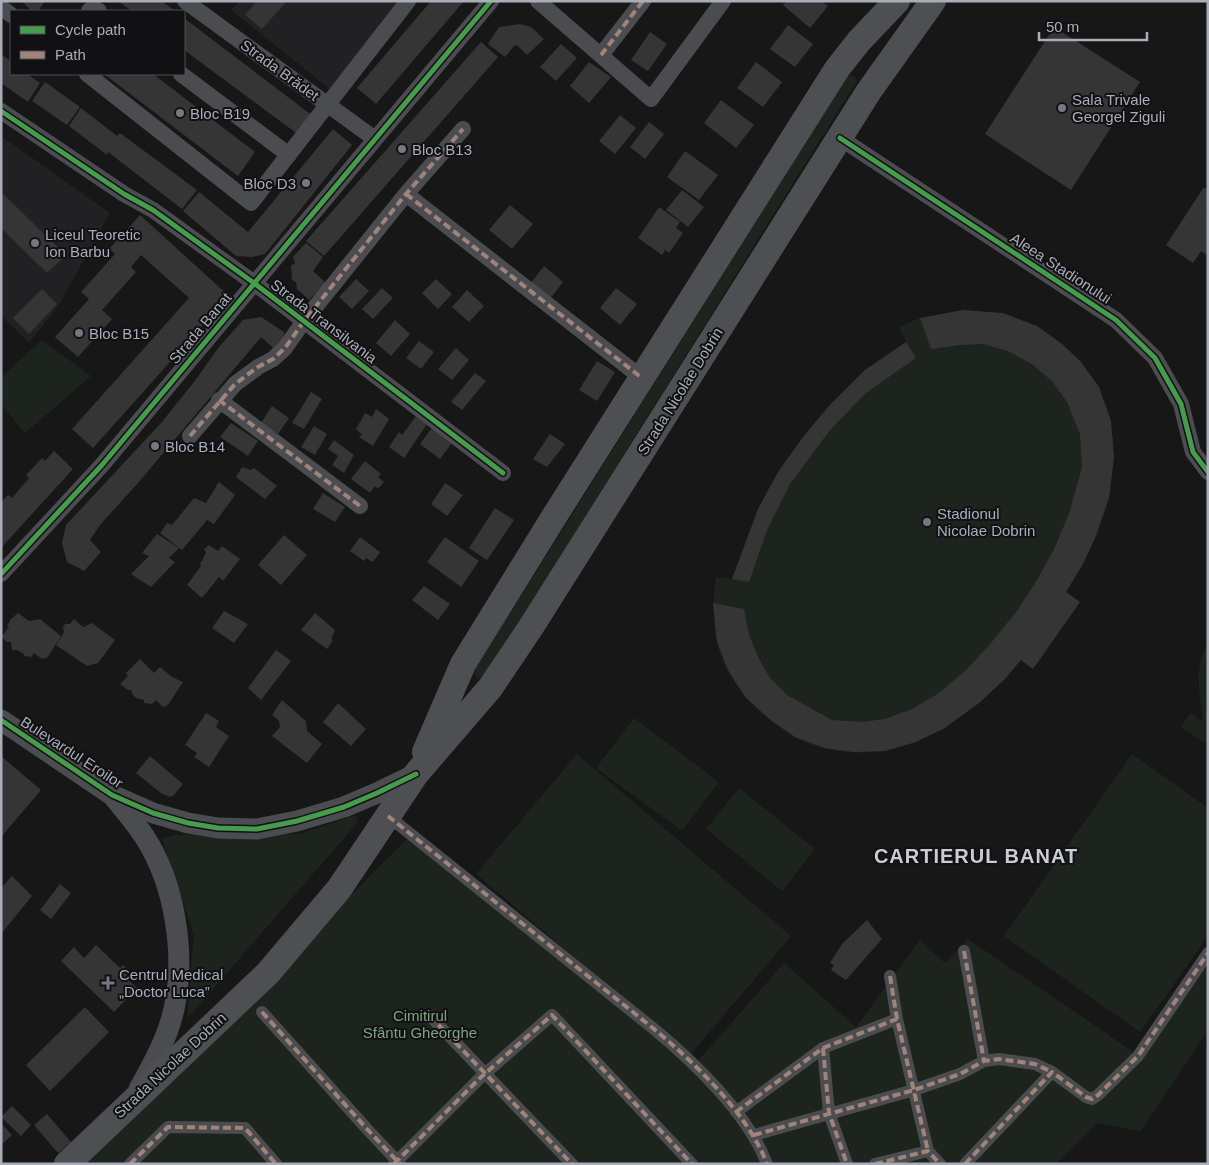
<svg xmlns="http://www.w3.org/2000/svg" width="1209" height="1165" font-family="Arial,sans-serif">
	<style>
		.built { fill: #212123 }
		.green { fill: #1d241e }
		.building { fill: #353536 }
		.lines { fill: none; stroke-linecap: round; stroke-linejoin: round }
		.pedestrian { stroke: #4b4c50; stroke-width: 12 }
		.minor { stroke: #4b4c50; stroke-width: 16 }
		.tertiary { stroke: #4b4c50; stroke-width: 21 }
		.primary { stroke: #4d4f52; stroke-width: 26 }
		.quiet { stroke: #a18479; stroke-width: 4; stroke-dasharray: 8 4; stroke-linecap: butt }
		.cycleway-casing { stroke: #111113; stroke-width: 8 }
		.cycleway { stroke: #469c4c; stroke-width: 5 }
		.poi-dot { fill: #757880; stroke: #111113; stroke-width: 2 }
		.labels { text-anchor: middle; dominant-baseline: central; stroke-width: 4; stroke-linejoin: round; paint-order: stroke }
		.street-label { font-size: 15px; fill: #a8adb8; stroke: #111113 }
		.poi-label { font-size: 15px; fill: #a8adb8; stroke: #111113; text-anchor: start }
		.park-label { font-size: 15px; fill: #7fa381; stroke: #111113 }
		.district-label { font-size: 20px; font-weight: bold; letter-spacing: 1px; fill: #c9ccd4; stroke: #111113 }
	</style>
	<rect width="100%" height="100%" fill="#171717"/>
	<!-- built -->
	<path class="built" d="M240,1H400L330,89L231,10Z
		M1,136L110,213L59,305L29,343L1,316Z"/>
	<!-- green -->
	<path class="green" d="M850,75L854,76L857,80L855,84L485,677L477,678L474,673L475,669L847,77Z
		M963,310L1037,326L1062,344L1080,361L1099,387L1111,421L1114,457L1109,498L1066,592L1080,602L1033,669L1020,660C988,698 950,731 902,746C896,748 890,751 884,751C855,755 820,751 795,737C759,717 726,682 717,642C712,620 713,599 716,577L732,579L758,509L778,472L803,437L828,407L865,370L906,342L899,327L920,318Z
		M42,340L91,376L25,433L1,404V377Z
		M1208,643V745L1181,727L1190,713L1203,722C1200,696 1193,666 1208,643Z
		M634,718L719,782L682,831L596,768Z
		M577,754L791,936L690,1055L476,874Z
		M1132,754L1208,808V936L1140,1032L1004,936Z
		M739,788L815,849L782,891L706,829Z
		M355,815L358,822L187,1019L194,935L162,839L173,835L300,834Z
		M408,838L697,1062L784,963L856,1027L920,940L945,963L968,939L1135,1053L1208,946V1030L1141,1131L1097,1123L1056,1164H82Z"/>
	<!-- building -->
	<path class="building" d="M21,1H45L38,11H32Z
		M118,1H162L175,11H132Z
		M257,1H287L262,29L245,15Z
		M431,1H464L376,104L357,88Z
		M786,1H822L828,6L810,28L783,5Z
		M184,18L313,116L299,135L184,50Z
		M520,24L531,27L544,39L527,55L517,45L514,46L505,57L488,44L499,27Z
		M788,25L813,44L795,67L770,49Z
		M1054,27L1140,82L1071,190L985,134Z
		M650,32L667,44L648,71L631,60Z
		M481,42L498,57L324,256L306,241Z
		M561,44L577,58L556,81L540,67Z
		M1,54L11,62V74H27L40,83L28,102L1,83Z
		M589,62L611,77L589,103L570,86Z
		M756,62L782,82L763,107L737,88Z
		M104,74H153L255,152L238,176Z
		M45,82L80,107L67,125L32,101Z
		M721,100L754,125L736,148L704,123Z
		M81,108L117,136L120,133L197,190L182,209L108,152L107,155L69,126Z
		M620,115L636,128L615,154L599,141Z
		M649,122L664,134L645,159L630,147Z
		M333,129L352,145L265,254L252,257L236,256L183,211L199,192L248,232Z
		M685,151L718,175L699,200L667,177Z
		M1204,187L1208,190V213L1206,216L1208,217V256L1201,251L1193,263L1166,245Z
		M682,190L704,207L688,227L666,210Z
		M1,192L66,255L47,273L3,230L1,231Z
		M510,205L533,224L512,249L489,230Z
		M659,207L680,222L676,228L683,233L669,253L665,250L662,255L638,238Z
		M140,215L229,296L93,448L72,429L189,298L141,255L131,267L136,272L102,310L112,319L78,357L55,337L89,299L81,292L115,254L109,249Z
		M306,243L323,257L313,271L326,283L309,300L297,289L296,282L292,280L291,265L295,264L293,257Z
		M544,266L563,282L550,299L530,284Z
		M356,279L369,291L352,309L339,297Z
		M436,279L452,294L438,309L422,293Z
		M382,288L393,298L373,319L362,309Z
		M616,288L637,304L620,325L600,308Z
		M42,289L57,304L29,334L13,318Z
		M467,290L484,306L469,322L452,307Z
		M963,310L1003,313L1037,326L1062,344L1080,361L1099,387L1111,421L1114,457L1109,498L1096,536L1083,564L1066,592L1080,602L1033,669L1021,660L1005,679L979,703L945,728L916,742L885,751L854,752L825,748L795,737L771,720L746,698L728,670L717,642L713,603L744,609L749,635L758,657L770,678L787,695L832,720L861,722L885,719L912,709L939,693L966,670L991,643L1017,611L1037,580L1054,549L1069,514L1082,467L1080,434L1067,402L1052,381L1032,364L1008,351L983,344L960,345L931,349L920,318Z
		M261,317L284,332L285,339L273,348L261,337L138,483L100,525L90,540L101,552L84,571L67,562L62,543L66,525L161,423L194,382L219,347L243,320Z
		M395,320L410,334L391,356L376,343Z
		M419,341L434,352L421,369L406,358Z
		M906,342L916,358L867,392L830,430L790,484L767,530L749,582L732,579L758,509L778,472L803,437L828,407L865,370Z
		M456,348L469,360L452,380L438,369Z
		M597,361L615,372L597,401L579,390Z
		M475,373L486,381L462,410L451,402Z
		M311,392L322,399L304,429L292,423Z
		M272,406L289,418L278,434L261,423Z
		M376,409L389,419L373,446L359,437L362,435L356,429L365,413L372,417Z
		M416,416L427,424L404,458L389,447L399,432L402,435Z
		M231,423L258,441L248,456L220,437Z
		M314,426L327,434L315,455L301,447Z
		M432,428L452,443L440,459L420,444Z
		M550,434L565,444L547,467L533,459Z
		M334,440L354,455L344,473L332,465L338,456L328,449Z
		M54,451L73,469L1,548V502L8,495L12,498L29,478L26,475L42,458L45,461Z
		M365,461L381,474L378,477L384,482L378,489L375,486L370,493L351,479Z
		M242,467L251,470L254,468L277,486L265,499L236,477Z
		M219,482L235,495L214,524L207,520L182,550L160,533L167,523L172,525L194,498L206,503Z
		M445,483L463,495L447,516L431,504Z
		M323,493L345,507L335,522L313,509Z
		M495,508L514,520L487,560L469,548Z
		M157,534L179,548L169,558L175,562L151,587L131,574L149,556L142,553Z
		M284,535L307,555L281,585L258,565Z
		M360,537L380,552L373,562L366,558L364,561L350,551Z
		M445,537L479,561L461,587L427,562Z
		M209,545L218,551L222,546L240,559L223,581L219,577L202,598L187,585L201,566L200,564L206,553L204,549Z
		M424,586L450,604L438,620L412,600Z
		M224,611L248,624L234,643L212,628Z
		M18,613L29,621L40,619L61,636L47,658L42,659L34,653L31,657L24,656V654L17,650H12L11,642H7L1,637L9,627L7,626L11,619Z
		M315,613L335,630L332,637V642L327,649L301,630Z
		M74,619L83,627L92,623L115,640L98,663L87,666L56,645L64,632L63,628L65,624H70Z
		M276,650L291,661L261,700L248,688Z
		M140,659L154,673L160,667L172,677L183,682L168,705L163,707L156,700L152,704L144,703V700L136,698L133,695L131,690H128L120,684L128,676L126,673Z
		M282,700L306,721L307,731L322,744L307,763L272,736L280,727L279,721L272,715Z
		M338,703L366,729L351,746L323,722Z
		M206,713L219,721L216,727L229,736L209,767L194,757L197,753L185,745Z
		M1,756L41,790L1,837Z
		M150,756L183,784L174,795L170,797L161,793L136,773Z
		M12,876L32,896L1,934V888Z
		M60,884L71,893L51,919L40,910Z
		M867,920L882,939L846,980L831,970L834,965L830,963L842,944Z
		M96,945L120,968L123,965L131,972L126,978L137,988L114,1012L61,961L74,947L84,958Z
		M85,1007L109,1032L50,1091L26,1065Z
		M12,1106L31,1125L21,1136L1,1117Z
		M47,1114L71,1142L58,1153L34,1125Z
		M1,1123L12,1135L1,1145Z"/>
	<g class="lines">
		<!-- pedestrian -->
		<path class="pedestrian" d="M388,816L654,1029C694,1062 749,1115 767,1164
			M964,951L984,1061
			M890,976L897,1019L928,1151
			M262,1012L367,1129L400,1164
			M430,1016L572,1164
			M823,1048L829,1113L847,1164
			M736,1112L823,1048L897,1019
			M754,1135L914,1090L960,1074L984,1061L999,1059L1035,1064L1052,1072
			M130,1164L168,1127L245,1128L276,1164
			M394,1164L480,1078L552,1015L692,1164
			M875,1164L928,1151L940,1164
			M965,1164L1052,1072L1086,1097L1092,1099L1098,1095L1138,1056L1208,953"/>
		<!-- minor -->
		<path class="minor" d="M185,1L375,139
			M538,1L651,99L723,1
			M1,7L11,15
			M89,11L93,7L99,11
			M601,55L643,1
			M87,74L251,203L408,1
			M181,74L289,155
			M1,111L124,194L153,210L254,283L503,473
			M840,138L1116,320L1155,358L1181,404L1193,452L1208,472
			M406,194L642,378
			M219,400L360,506
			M190,436L235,384L258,367L273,359L285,348L304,321L406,194L463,129
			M1,574L102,465L491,1"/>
		<!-- tertiary -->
		<path class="tertiary" d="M1,720L112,795L153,813L188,823L218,828L257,829L297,821L344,807L377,793L416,774
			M114,797C124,810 135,822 144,836C175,883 186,954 174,1009C168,1037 153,1064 139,1089"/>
		<!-- primary -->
		<path class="primary" d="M425,752L463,664L557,512L837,69L859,41L897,1
			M67,1164L268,973L339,889L416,774L490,688L531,627L869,91L933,1"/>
		<!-- quiet -->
		<path class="quiet" d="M601,55L643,1
			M406,194L642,378
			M219,400L360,506
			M190,436L235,384L258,367L273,359L285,348L304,321L406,194L463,129
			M388,816L654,1029C694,1062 749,1115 767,1164
			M964,951L984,1061
			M890,976L897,1019L928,1151
			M262,1012L367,1129L400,1164
			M430,1016L572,1164
			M823,1048L829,1113L847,1164
			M736,1112L823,1048L897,1019
			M754,1135L914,1090L960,1074L984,1061L999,1059L1035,1064L1052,1072
			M130,1164L168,1127L245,1128L276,1164
			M394,1164L480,1078L552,1015L692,1164
			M875,1164L928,1151L940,1164
			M965,1164L1052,1072L1086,1097L1092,1099L1098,1095L1138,1056L1208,953"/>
		<defs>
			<path id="cycleway" d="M1,111L124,194L153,210L254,283L503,473
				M840,138L1116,320L1155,358L1181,404L1193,452L1208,472
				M1,574L102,465L491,1
				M1,720L112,795L153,813L188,823L218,828L257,829L297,821L344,807L377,793L416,774"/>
		</defs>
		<!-- cycleway casing -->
		<use href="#cycleway" class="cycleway-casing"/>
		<!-- cycleway -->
		<use href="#cycleway" class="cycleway"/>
	</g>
	<!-- markers -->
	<g class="poi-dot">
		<circle cx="1062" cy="108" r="5"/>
		<circle cx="180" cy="113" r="5"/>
		<circle cx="402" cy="149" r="5"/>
		<circle cx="306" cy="183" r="5"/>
		<circle cx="35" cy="243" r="5"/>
		<circle cx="79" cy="333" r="5"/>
		<circle cx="155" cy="446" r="5"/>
		<circle cx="927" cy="522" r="5"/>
		<path d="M105.5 975.5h5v5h5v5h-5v5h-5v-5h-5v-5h5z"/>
	</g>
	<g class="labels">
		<!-- street labels -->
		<g class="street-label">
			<text transform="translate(280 70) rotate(36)">Strada Brădet</text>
			<text transform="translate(1061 268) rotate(33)">Aleea Stadionului</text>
			<text transform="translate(324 321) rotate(37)">Strada Transilvania</text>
			<text transform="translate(200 328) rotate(-50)">Strada Banat</text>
			<text transform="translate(680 391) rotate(-58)">Strada Nicolae Dobrin</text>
			<text transform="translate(72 752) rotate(33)">Bulevardul Eroilor</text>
			<text transform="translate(170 1065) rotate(-43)">Strada Nicolae Dobrin</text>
		</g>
		<!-- poi labels -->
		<g class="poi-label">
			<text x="1072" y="99">Sala Trivale<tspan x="1072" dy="17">Georgel Ziguli</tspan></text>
			<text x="190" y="113">Bloc B19</text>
			<text x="412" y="149">Bloc B13</text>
			<text x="296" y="183" text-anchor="end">Bloc D3</text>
			<text x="45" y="234">Liceul Teoretic<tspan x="45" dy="17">Ion Barbu</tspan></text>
			<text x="89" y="333">Bloc B15</text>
			<text x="165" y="446">Bloc B14</text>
			<text x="937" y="513">Stadionul<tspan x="937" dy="17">Nicolae Dobrin</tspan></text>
			<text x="119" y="974">Centrul Medical<tspan x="119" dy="17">„Doctor Luca”</tspan></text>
		</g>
		<!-- park labels -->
		<g class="park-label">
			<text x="420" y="1015">Cimitirul<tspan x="420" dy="17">Sfântu Gheorghe</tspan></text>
		</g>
		<!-- district labels -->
		<g class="district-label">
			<text x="976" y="856">CARTIERUL BANAT</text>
		</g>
	</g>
	<!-- border -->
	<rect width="1209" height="1165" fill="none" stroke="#a8adb8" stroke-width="5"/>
	<!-- legend -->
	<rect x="10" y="10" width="175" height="65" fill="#111113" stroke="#4d4f55"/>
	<rect x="20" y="26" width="25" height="8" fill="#469c4c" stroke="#4d4f55"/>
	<text x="55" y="35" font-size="15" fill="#a8adb8">Cycle path</text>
	<rect x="20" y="51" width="25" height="8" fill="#a18479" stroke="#4d4f55"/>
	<text x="55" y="60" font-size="15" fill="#a8adb8">Path</text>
	<!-- scale -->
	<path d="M1039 32v8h108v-8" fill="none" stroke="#a8adb8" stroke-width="2.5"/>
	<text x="1046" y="32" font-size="15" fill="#a8adb8" stroke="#111113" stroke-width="4" paint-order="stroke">50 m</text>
</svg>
